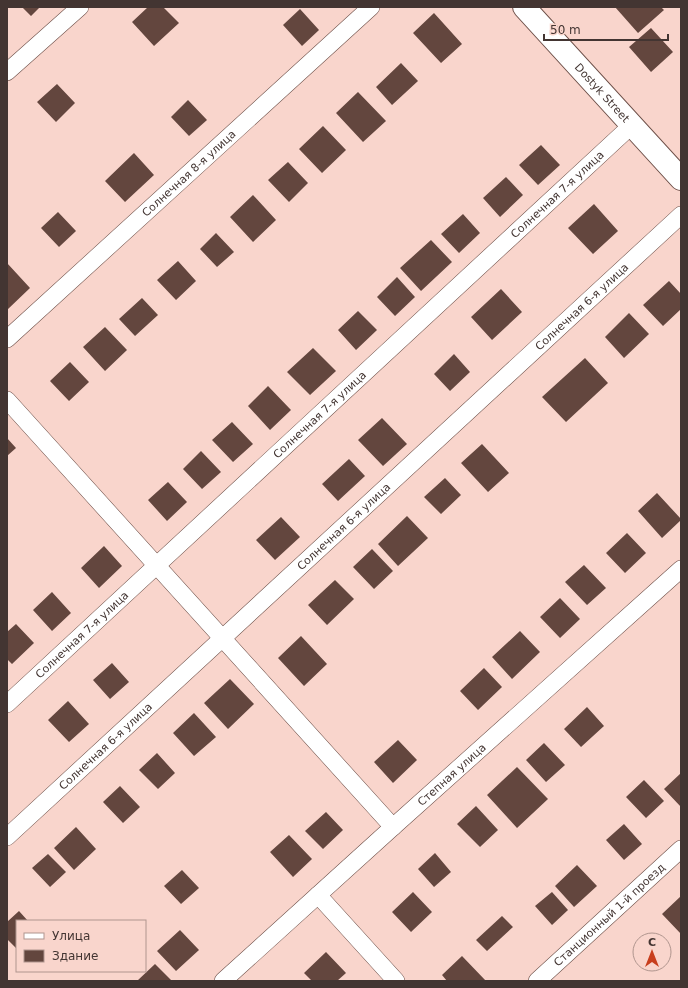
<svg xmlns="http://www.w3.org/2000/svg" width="688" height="988" font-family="'DejaVu Sans',sans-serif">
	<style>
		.building { fill: #63463e }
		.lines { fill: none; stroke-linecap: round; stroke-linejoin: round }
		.street-casing { stroke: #6c4e47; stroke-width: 18 }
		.secondary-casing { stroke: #6c4e47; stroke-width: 24 }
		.street { stroke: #fff; stroke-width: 17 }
		.secondary { stroke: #fff; stroke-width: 22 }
		.labels { text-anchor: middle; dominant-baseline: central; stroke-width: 4; stroke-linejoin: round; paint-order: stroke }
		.street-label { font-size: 11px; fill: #433532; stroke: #f9d5cc }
	</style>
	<rect width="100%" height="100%" fill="#f9d5cc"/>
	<!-- building -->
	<path class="building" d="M22,7H40L31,16Z
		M148,7H163L179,23L154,46L132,22Z
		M615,7H661L664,10L638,33Z
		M300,9L319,30L302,46L283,25Z
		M434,13L462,44L441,63L413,33Z
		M651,28L673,52L651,72L629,47Z
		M401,63L418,81L392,105L376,87Z
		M57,84L75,103L56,122L37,102Z
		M358,92L386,121L363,142L336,113Z
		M188,100L207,120L189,136L171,117Z
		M323,126L346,150L322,173L299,149Z
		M541,145L560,165L538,185L519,165Z
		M134,153L154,175L125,202L105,181Z
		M288,162L308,183L289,202L268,180Z
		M506,177L523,195L500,217L483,198Z
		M253,195L276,220L253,242L230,217Z
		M594,204L618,231L593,254L568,228Z
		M58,212L76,231L59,247L41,228Z
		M463,214L480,233L459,253L441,234Z
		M216,233L234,252L217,267L200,249Z
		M431,240L452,262L421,291L400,268Z
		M178,261L196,281L176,300L157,280Z
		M7,263L30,288L7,310Z
		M397,277L415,297L395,316L377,297Z
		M669,281L681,294V309L663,326L643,305Z
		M501,289L522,312L492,340L471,317Z
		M142,298L158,315L135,336L119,319Z
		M358,311L377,330L356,350L338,330Z
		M629,313L649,334L624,358L605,337Z
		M105,327L127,350L105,371L83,347Z
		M313,348L336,371L310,395L287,372Z
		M454,354L470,372L450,391L434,374Z
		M585,358L608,383L566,422L542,397Z
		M70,362L89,382L69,401L50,381Z
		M268,386L291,410L270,430L248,406Z
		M382,418L407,444L383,466L358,440Z
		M232,422L253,444L233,462L212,440Z
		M7,438L16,448L7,456Z
		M482,444L509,473L488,492L461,463Z
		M201,451L221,472L202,489L183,469Z
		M349,459L365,476L338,501L322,484Z
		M445,478L461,495L441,514L424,497Z
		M168,482L187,502L167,521L148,500Z
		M657,493L681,519V520L662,538L638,511Z
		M407,516L428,538L398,566L378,544Z
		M281,517L300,537L275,560L256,540Z
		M627,533L646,553L625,573L606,553Z
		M104,546L122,566L99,588L81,568Z
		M372,549L393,571L374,589L353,567Z
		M584,565L606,588L587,605L565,582Z
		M335,580L354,599L327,625L308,605Z
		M52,592L71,613L52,631L33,610Z
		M560,598L580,619L560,638L540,617Z
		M16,624L34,643L12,664L7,659V632Z
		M520,631L540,652L512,679L492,657Z
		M301,636L327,664L304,686L278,658Z
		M112,663L129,682L110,699L93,680Z
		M484,668L502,687L478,710L460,691Z
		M230,679L254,704L228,729L204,703Z
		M68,701L89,724L69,742L48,720Z
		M587,707L604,726L581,747L564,729Z
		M194,713L216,737L194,756L173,733Z
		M398,740L417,760L393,783L374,762Z
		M544,743L565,765L546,782L526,760Z
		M157,753L175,773L158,789L139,770Z
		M517,767L548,799L517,828L487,795Z
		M681,773V807L664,789Z
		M644,780L664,801L646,818L626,797Z
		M120,786L140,807L123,823L103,802Z
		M476,806L498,830L480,847L457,824Z
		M326,812L343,830L323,849L305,831Z
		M624,824L642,844L624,860L606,840Z
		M76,827L96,849L74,870L54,848Z
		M289,835L312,859L293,877L270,852Z
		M435,853L451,872L434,887L418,869Z
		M48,854L66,872L50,887L32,868Z
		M577,865L597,886L574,907L555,886Z
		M182,870L199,888L181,904L164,886Z
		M413,892L432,912L411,932L392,912Z
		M552,892L568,910L552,925L535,906Z
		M681,896V934L662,914Z
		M19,911L28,921H17V949L7,939V922Z
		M502,916L513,927L487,951L476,940Z
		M180,930L199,950L176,971L157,951Z
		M326,952L346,973L337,981H312L304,973Z
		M462,956L486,981H447L442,975Z
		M155,964L172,981H137Z"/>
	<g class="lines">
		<defs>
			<g id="street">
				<path d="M7,72L80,7"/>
				<path id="s1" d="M7,339L371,7"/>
				<path d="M7,400L393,827"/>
				<path id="s2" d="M7,704L632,125"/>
				<path id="s3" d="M7,837L681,215"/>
				<path d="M318,895L396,981"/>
				<path id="s4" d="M223,981L393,827L681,569"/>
				<path id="s5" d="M537,981L681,849"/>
			</g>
			<g id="secondary">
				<path id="s6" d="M524,7L681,179"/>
			</g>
		</defs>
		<!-- street casing -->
		<use href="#street" class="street-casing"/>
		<!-- secondary casing -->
		<use href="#secondary" class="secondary-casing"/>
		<!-- street -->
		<use href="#street" class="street"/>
		<!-- secondary -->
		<use href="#secondary" class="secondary"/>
	</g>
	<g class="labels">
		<!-- street labels -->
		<g class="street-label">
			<text stroke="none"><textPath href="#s6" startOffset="116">Dostyk Street</textPath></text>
			<text stroke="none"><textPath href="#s1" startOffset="246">Солнечная 8-я улица</textPath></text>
			<text stroke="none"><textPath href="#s2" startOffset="750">Солнечная 7-я улица</textPath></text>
			<text stroke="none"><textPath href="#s3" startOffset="782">Солнечная 6-я улица</textPath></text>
			<text stroke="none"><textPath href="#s2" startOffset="426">Солнечная 7-я улица</textPath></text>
			<text stroke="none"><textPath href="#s3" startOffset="458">Солнечная 6-я улица</textPath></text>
			<text stroke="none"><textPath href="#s2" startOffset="102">Солнечная 7-я улица</textPath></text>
			<text stroke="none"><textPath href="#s3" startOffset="134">Солнечная 6-я улица</textPath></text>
			<text stroke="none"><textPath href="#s4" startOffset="308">Степная улица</textPath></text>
			<text stroke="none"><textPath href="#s5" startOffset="98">Станционный 1-й проезд</textPath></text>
		</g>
	</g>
	<!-- border -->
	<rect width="688" height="988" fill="none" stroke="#433532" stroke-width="16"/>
	<!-- legend -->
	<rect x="16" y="920" width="130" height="52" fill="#f9d5cc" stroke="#b0958e"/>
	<rect x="24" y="933" width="20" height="6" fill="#ffffff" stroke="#b0958e"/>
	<text x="52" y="940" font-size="12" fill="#433532">Улица</text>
	<rect x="24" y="950" width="20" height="12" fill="#63463e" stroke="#b0958e"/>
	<text x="52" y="960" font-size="12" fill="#433532">Здание</text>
	<!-- north arrow -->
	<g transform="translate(652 952)"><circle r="19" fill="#f9d5cc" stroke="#b0958e"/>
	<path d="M0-3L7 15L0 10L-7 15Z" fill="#c83e1d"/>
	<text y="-6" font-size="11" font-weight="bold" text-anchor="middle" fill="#433532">С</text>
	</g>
	<!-- scale -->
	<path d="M544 34v6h124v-6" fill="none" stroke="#433532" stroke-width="2"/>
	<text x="550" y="34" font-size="12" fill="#433532" stroke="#f9d5cc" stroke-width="3" paint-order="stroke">50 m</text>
</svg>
